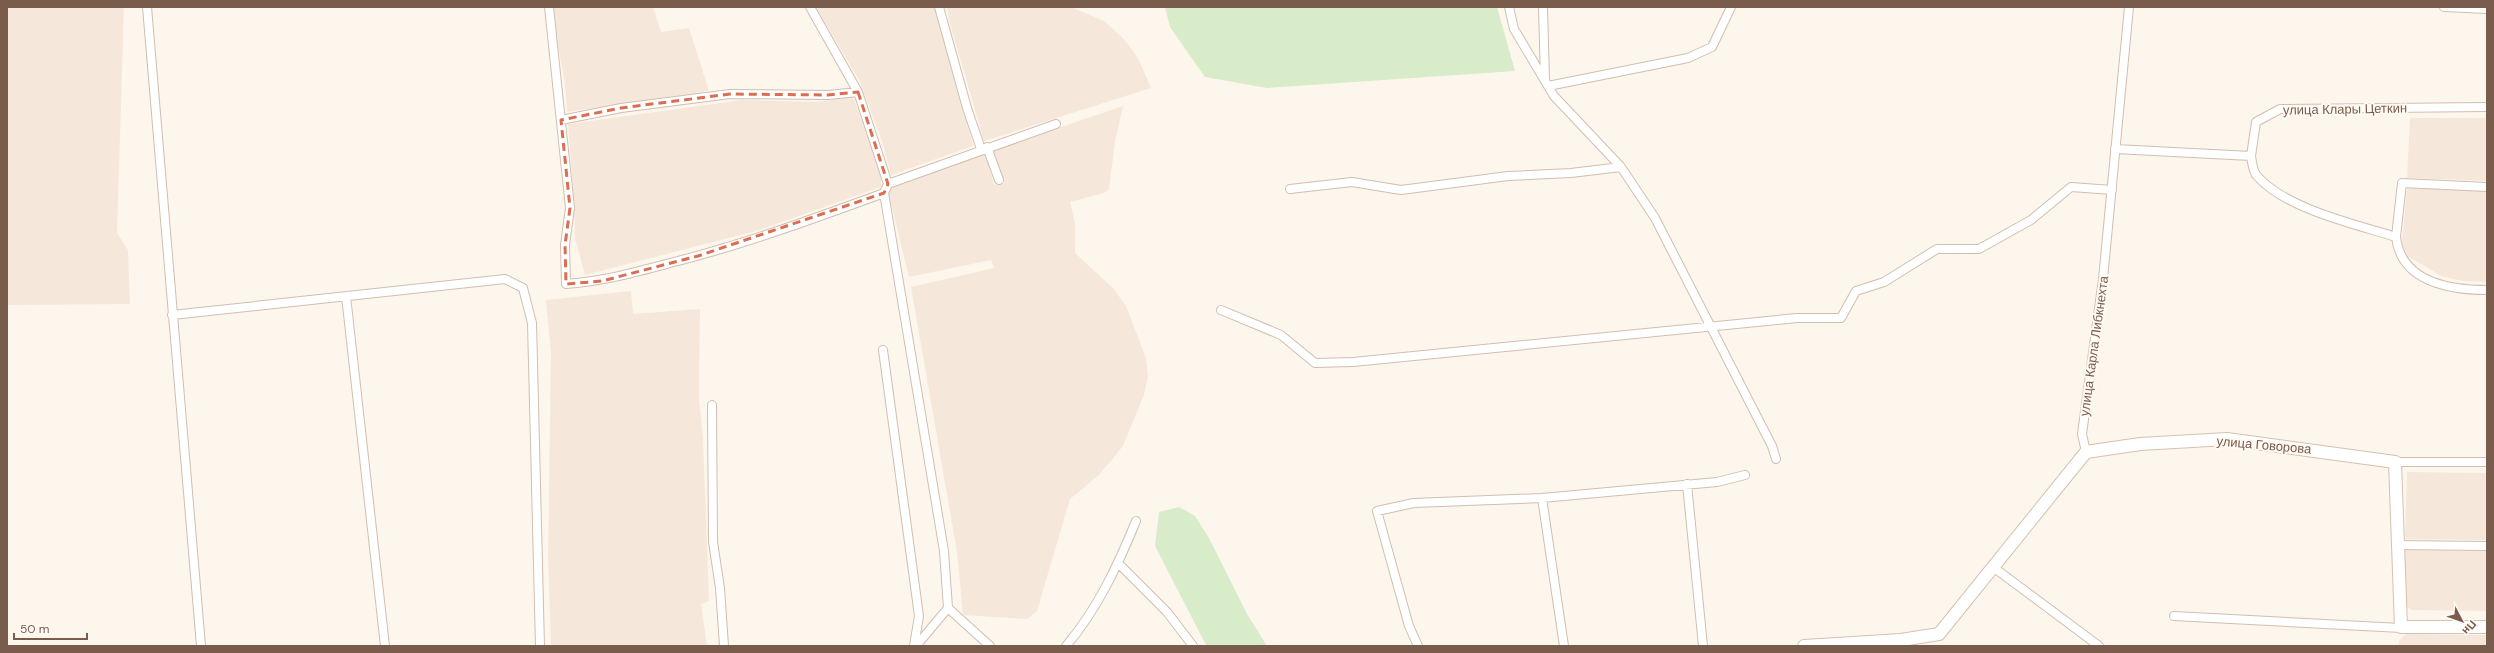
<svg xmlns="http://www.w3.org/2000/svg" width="2494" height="653" font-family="'DM Sans',sans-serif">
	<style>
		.residential { fill: #f5e8da }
		.green { fill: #d8ecc9 }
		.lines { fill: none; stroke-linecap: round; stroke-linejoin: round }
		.street-casing { stroke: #d1beb0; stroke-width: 10 }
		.secondary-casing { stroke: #d6c0b0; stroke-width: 14 }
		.street { stroke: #fff; stroke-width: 8 }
		.secondary { stroke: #fff; stroke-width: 12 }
		.marked { fill: none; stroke: #dc6d51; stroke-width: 3; stroke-dasharray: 8 5; stroke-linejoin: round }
		.labels { text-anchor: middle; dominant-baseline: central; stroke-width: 4; stroke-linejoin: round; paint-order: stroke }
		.street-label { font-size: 13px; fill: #7a5c4d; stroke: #fffaf3 }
	</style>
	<rect width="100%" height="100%" fill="#fdf6ec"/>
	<!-- residential -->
	<path class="residential" d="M7,7H124L117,233L128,250L130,304L7,305Z
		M554,7H653L661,32L689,28L709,91L567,112L565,84L557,40Z
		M816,7H936L973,146L891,175L882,141L860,82Z
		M947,7H1071L1104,21L1122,37L1138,58L1151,88L984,141L949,20Z
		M853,97L881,171V187L756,231L585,275L575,239L574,201L568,124L742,100L816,102Z
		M1123,106L1115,142L1109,189L1104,193L1070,202L1075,223V253L1113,288L1126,306L1146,358L1148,376L1144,395L1123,446L1099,475L1070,499L1037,611L1027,619L963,615L957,552L911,287L994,268L991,260L909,277L888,191L890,188L985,153L994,185L1005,183L993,150Z
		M2410,118H2487V181L2407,178Z
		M2413,186L2487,191V282L2463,281L2441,276L2406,255L2402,242L2407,190Z
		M631,291L633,314L700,309L699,398L703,438L709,601L701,604L707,646H551L548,557L551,352L546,300Z
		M2407,472L2487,473V540L2405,539Z
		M2404,550L2487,551V611L2412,610L2404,605Z
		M2406,634L2487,635V646H2399V641Z"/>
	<!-- green -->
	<path class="green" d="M1165,7H1497L1515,71L1267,88L1205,77L1170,27Z
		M1179,507L1195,516L1209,538L1247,614L1267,646H1207L1205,643L1155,546L1159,512Z"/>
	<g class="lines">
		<defs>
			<path id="street" d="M147,7L201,646
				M549,7L570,208L565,245L566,284C604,281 633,273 670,263C742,245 813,219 884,193
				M810,7L858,92L888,184L884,193L944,551L948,608L916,646
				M939,7L967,108L981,149
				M1509,7L1514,29L1554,96L1621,167L1655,218L1772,446L1776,459
				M1543,7L1545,80
				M2444,7L2487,9
				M1548,86L1688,58L1712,47L1731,7
				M561,120L621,108L730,94L828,95L858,92
				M987,147L999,180
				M2115,149L2251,156L2256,122L2280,109L2487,107
				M2251,156C2252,162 2253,172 2257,176C2286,209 2355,224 2396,237C2401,282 2450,290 2487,290
				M888,184L1056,124
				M1290,189L1352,182L1401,190L1508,176L1571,173L1621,167
				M2396,237L2402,183L2487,187
				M346,296L385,646
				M1221,310L1281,335L1315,363L1353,362L1797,318H1841L1856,291L1884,282L1937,249H1979L2031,220L2071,187L2112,190
				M172,315L505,279L523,288L532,323L540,646
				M883,350L919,616L914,646
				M712,405L713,542L720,588L724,646
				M2086,452L2082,434L2103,279L2129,7
				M2395,462H2487
				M1687,484L1703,646
				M1542,498L1564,646
				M2396,545L2487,546
				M1119,564L1167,612L1193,646
				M1993,567L2099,646
				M948,608L990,646
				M2174,616L2401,628
				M1066,646C1097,610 1118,565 1136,521
				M1418,646L1409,626L1377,511L1414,503L1542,498L1717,482L1745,475"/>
			<path id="secondary" d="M1804,646L1901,640L1939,634L2086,452L2140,444L2227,439L2395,462L2401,627H2487"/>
		</defs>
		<!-- street casing -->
		<use href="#street" class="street-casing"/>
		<!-- secondary casing -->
		<use href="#secondary" class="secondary-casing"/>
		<!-- street -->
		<use href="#street" class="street"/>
		<!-- secondary -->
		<use href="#secondary" class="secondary"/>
	</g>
	<!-- marked area -->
	<path class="marked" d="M858,92L888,184L884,193L698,256L602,281L566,284L565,245L570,208L561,120L621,108L730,94L828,95Z"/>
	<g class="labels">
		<!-- street labels -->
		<g class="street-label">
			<text transform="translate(2345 109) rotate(-1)">улица Клары Цеткин</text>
			<text transform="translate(2094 346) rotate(-82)">улица Карла Либкнехта</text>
			<text transform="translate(2264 445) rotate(5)">улица Говорова</text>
		</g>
	</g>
	<!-- border -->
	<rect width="2494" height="653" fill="none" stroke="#7a5c4d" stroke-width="16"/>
	<!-- north arrow -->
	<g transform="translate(2462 621) rotate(131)" stroke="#fffaf3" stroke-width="3" paint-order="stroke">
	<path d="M0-3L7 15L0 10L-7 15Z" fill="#7a5c4d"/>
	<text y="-6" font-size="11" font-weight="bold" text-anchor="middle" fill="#7a5c4d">Пн</text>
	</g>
	<!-- scale -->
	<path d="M14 633v6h73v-6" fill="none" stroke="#7a5c4d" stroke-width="2"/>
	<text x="20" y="633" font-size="12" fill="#7a5c4d" stroke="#fffaf3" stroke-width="3" paint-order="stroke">50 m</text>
</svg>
